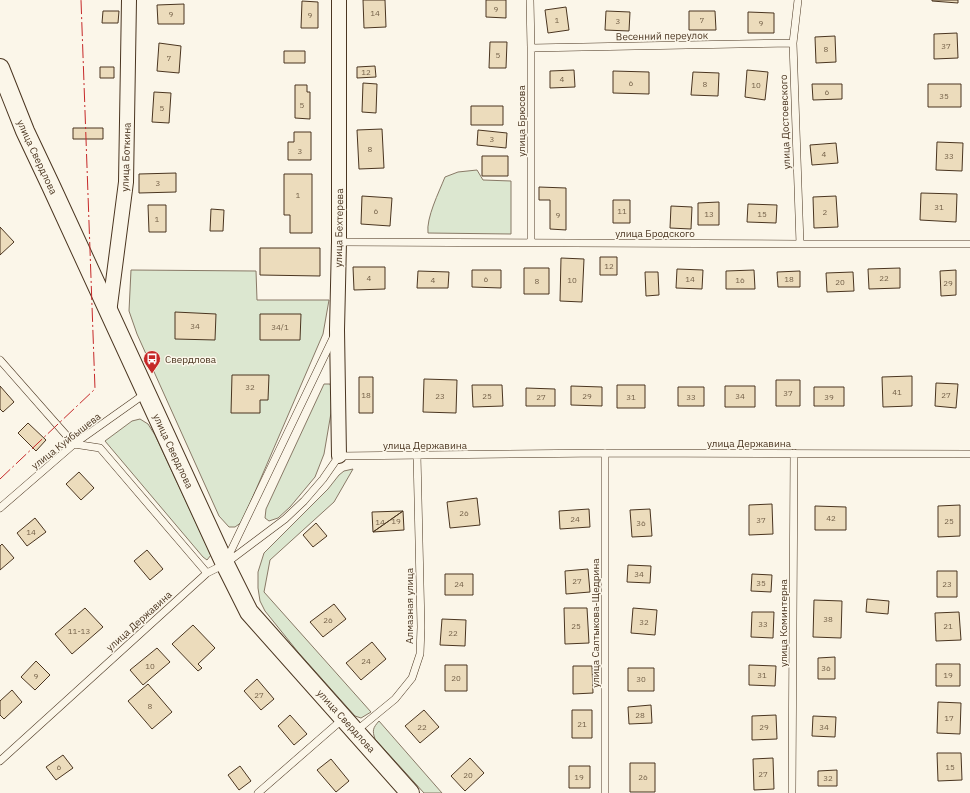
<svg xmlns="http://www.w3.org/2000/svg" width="970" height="793" font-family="'IBM Plex Sans',sans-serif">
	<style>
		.green { fill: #dce7d0; stroke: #887966 }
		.building { fill: #ecdcbc; stroke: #4a3520 }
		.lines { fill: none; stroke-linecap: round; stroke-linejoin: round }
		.service-casing { stroke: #4a3520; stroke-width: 8 }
		.minor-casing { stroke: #4a3520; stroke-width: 16 }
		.tertiary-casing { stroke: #4a3520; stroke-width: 20 }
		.service { stroke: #fbf6e9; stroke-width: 7 }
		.minor { stroke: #fbf6e9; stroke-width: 14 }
		.tertiary { stroke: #fbf6e9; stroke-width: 18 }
		.power { stroke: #c62828; stroke-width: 1; stroke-dasharray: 14 3 2 3; stroke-linecap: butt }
		.labels { text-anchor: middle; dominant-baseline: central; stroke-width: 3; stroke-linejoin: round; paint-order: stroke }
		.number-label { font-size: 8px; fill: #725f47 }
		.street-label { font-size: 10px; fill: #4a3520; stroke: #fbf6e9 }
		.poi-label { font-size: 10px; fill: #4a3520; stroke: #fbf6e9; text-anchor: start }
	</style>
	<rect width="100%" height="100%" fill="#fbf6e9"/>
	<!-- green -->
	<path class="green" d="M477,170L483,180L511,181V234L428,233C426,218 439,192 445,177L458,172Z
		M131,270L256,271L257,300H329L323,334L242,522L235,527H229L219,516L137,334L129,311Z
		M324,384H330L332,391L331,413L324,454L315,477L290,507L278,518L269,521L265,518L266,509Z
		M140,419L148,424L155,435L211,555L207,560L203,557L105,441L132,421Z
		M353,469L334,502L270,560L264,592L371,712L361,718L355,716L298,652L265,611L260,601L258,588V572L264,553L328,489L339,475L344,471Z
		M379,721L442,793H424L375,739C372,730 373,728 379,721Z"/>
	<!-- building -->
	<path class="building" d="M363,0H385L386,27L364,28Z
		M486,0H506V18L486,17Z
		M932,0H958V3L932,1Z
		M302,1L318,2V28H301Z
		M184,4V24H158L157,5Z
		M566,7L569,30L548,33L545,10Z
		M103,11H119L118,23H102Z
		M606,11L630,12L629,31L605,30Z
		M689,11H715L716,30H689Z
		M748,12L774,13V33H748Z
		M957,33L958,58L934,59V34Z
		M835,36L836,62L816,63L815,37Z
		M490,42H507L506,68H489Z
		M159,43L181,46L179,73L157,71Z
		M284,51H305V63H284Z
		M375,66L376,77L357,78V67Z
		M100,67H114V78H100Z
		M574,70L575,87L550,88V71Z
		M747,70L768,72L765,100L745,97Z
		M613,71L649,72V94L613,93Z
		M693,72L719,73L718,96L691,95Z
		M363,83L377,84L376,113L362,112Z
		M812,84H842V99L813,100Z
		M928,84H961V107H928Z
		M295,85H307V92H310V119L295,118Z
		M154,92L171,93L169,123L152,122Z
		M471,106H503V125H471Z
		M73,128H103V139H73Z
		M382,129L384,168L359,169L357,130Z
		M478,130L507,133L506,148L477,145Z
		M294,132H311V160H288V142H294Z
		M937,142L963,143L962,171L936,170Z
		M836,143L838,163L812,165L810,145Z
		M482,156H508V176H482Z
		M176,173V192L139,193V174Z
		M284,174H312V233H290V215H284Z
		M539,187L566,188V230L550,229V200H539Z
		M921,193L957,194L956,222L920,220Z
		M362,196L392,198L390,226L361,224Z
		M836,196L838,227L814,228L813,197Z
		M613,200H630V223H613Z
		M719,202V225H698V203Z
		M748,204L777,205L776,223L747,222Z
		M148,205H166V232H149Z
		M671,206L692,207L691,229L670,228Z
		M211,209L224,210L223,231H210Z
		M0,227L14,242L0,255Z
		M260,248H320V276L260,275Z
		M600,257H617V275H600Z
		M561,258L584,259L582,302L560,301Z
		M353,267H385V289L354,290Z
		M524,268H549V294H524Z
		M900,268V288L869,289L868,269Z
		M677,269L703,270L702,289L676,288Z
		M472,270H501V288L472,287Z
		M754,270L755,289H726V271Z
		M956,270V295L941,296L940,271Z
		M418,271L449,272L448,288H417Z
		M800,271V287H778L777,272Z
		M645,272H658L659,295L646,296Z
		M853,272L854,291L827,292L826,273Z
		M175,312L216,314L215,340L175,339Z
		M260,314H301L300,340H260Z
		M232,375H269L268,400H260V413H231Z
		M912,376V406L883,407L882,377Z
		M359,377H373V413H359Z
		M424,379L457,380L456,413L423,412Z
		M776,380H800V406H776Z
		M936,383L958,384L956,408L935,406Z
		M472,385H502L503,406L473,407Z
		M617,385H645V408H617Z
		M0,386L14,402L3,412L0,409Z
		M571,386L602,387V406L571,405Z
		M725,386H755V407H725Z
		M678,387H704V406H678Z
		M814,387H844V406H814Z
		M526,388L555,389V406H526Z
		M28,423L46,440L36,451L18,433Z
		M79,472L94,488L81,500L66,484Z
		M477,498L480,525L450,528L447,502Z
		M772,504L773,534L749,535V505Z
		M960,505V536L938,537V506Z
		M815,506L846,507V530H815Z
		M589,509L590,527L560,529L559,511Z
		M650,509L652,536L632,537L630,510Z
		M403,511L373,532L372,512Z
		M403,511L404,530L373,532Z
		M35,518L46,532L27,546L17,533Z
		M316,523L327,536L313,547L303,535Z
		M2,544L14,558L0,570V546Z
		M147,550L163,569L150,580L134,561Z
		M628,565L651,566L650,583L627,582Z
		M588,569L590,592L566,594L565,571Z
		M937,571H957V597H937Z
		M445,574H473V595H445Z
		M752,574L772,575L771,592L751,591Z
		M867,599L889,601L888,614L866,612Z
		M814,600L842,601L841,638L813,637Z
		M334,604L346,619L323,637L310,622Z
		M85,608L103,627L72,654L55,634Z
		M564,608H587L589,643L565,644Z
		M633,608L657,610L655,635L631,633Z
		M752,612H774L773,638L751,637Z
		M959,612L961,640L936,641L935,613Z
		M442,619L466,620L465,646L440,645Z
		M193,625L215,648L198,664L202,668L198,671L172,644Z
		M372,642L386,659L361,680L346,663Z
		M157,648L170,662L143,685L130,670Z
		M835,657V679H818V658Z
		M36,661L50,675L35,690L21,677Z
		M936,664H960V686H936Z
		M445,665H467V691H445Z
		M749,665L776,666L775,686L749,685Z
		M573,666H592L593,693L573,694Z
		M628,668H654V691H628Z
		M257,679L274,699L261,710L244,691Z
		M148,684L172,712L152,729L128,701Z
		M12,690L22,702L4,719L0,715V701Z
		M938,702L961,703L960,734L937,733Z
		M651,705L652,723L629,724L628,707Z
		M424,710L439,727L420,743L405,726Z
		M572,710H592V738H572Z
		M290,715L307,734L294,745L278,726Z
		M776,715L777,739L752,740V716Z
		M813,716L836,717L835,737L812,736Z
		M937,753H961L962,780L938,781Z
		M63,755L73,768L56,780L46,767Z
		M470,758L484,773L465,791L451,776Z
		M773,758L774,789L754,790L753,759Z
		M331,759L349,781L336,792L317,770Z
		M630,763H655V792H630Z
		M240,766L251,781L239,790L228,775Z
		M569,766H590V788H569Z
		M837,770V786H818V771Z"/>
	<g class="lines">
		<defs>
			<path id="service" d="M530,0L531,48V242
				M798,0L793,43L800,244
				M531,48L793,43
				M339,242L800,244H970
				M0,360L74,444L100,448L207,573
				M0,508L74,444L146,393
				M226,561L334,336
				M356,731L395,699L412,678L420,654L421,627L417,455
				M0,761L207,573L225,564L285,519L304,501L323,479L339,456L605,453L970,454
				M258,793L344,718
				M605,793V453
				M792,793L794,453"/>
			<path id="minor" d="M109,313L126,182L129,0
				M339,456L337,330L339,242V0"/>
			<path id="tertiary" d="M0,68L25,131L51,186L225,564L249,612L410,793"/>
		</defs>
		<!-- service casing -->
		<use href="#service" class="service-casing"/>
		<!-- minor casing -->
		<use href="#minor" class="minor-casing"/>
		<!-- tertiary casing -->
		<use href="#tertiary" class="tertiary-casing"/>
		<!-- service -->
		<use href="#service" class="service"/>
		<!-- minor -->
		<use href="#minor" class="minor"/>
		<!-- tertiary -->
		<use href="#tertiary" class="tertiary"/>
		<!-- power -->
		<path class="power" d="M0,479L95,389L81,0"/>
	</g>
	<!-- icons -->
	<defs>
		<symbol id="bus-pin" viewBox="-11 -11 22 30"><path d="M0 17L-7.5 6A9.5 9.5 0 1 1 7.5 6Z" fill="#c62828" stroke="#fbf6e9"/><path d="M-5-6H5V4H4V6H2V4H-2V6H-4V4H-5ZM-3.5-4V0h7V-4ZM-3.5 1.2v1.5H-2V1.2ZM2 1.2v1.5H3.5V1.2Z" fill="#fff"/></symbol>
	</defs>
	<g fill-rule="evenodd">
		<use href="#bus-pin" x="142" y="349" width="20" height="27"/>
	</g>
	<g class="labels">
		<!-- number labels -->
		<g class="number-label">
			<text x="496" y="9">9</text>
			<text x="375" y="13">14</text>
			<text x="171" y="14">9</text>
			<text x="310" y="15">9</text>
			<text x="557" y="20">1</text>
			<text x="702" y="20">7</text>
			<text x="618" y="21">3</text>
			<text x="761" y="23">9</text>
			<text x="946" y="46">37</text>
			<text x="826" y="49">8</text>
			<text x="498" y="55">5</text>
			<text x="169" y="58">7</text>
			<text x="366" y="72">12</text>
			<text x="562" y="79">4</text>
			<text x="631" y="83">6</text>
			<text x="705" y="84">8</text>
			<text x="756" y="85">10</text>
			<text x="827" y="92">6</text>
			<text x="944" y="96">35</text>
			<text x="302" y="105">5</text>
			<text x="162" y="108">5</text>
			<text x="492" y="139">3</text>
			<text x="370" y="149">8</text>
			<text x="300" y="151">3</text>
			<text x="824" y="154">4</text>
			<text x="949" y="156">33</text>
			<text x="158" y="183">3</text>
			<text x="298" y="195">1</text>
			<text x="939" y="207">31</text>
			<text x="376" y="211">6</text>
			<text x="622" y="211">11</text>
			<text x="825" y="212">2</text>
			<text x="709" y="214">13</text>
			<text x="762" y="214">15</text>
			<text x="558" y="215">9</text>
			<text x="157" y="219">1</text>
			<text x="609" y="266">12</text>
			<text x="369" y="278">4</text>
			<text x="884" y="278">22</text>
			<text x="486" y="279">6</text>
			<text x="690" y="279">14</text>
			<text x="789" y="279">18</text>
			<text x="433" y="280">4</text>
			<text x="572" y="280">10</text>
			<text x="740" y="280">16</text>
			<text x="537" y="281">8</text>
			<text x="840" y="282">20</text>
			<text x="948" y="283">29</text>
			<text x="195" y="326">34</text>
			<text x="280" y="327">34/1</text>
			<text x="250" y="387">32</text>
			<text x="897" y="392">41</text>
			<text x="788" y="393">37</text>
			<text x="366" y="395">18</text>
			<text x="946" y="395">27</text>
			<text x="440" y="396">23</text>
			<text x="487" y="396">25</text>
			<text x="587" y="396">29</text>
			<text x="740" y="396">34</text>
			<text x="541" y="397">27</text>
			<text x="631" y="397">31</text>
			<text x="691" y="397">33</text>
			<text x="829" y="397">39</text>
			<text x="464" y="513">26</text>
			<text x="831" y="518">42</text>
			<text x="575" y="519">24</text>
			<text x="761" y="520">37</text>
			<text x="396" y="521">19</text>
			<text x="949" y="521">25</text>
			<text x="380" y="522">14</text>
			<text x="641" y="523">36</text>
			<text x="31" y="532">14</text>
			<text x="639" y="574">34</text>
			<text x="577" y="581">27</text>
			<text x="761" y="583">35</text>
			<text x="459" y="584">24</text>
			<text x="947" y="584">23</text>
			<text x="828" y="619">38</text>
			<text x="328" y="620">26</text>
			<text x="644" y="622">32</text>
			<text x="763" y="624">33</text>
			<text x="576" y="626">25</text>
			<text x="948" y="626">21</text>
			<text x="79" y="631">11-13</text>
			<text x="453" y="633">22</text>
			<text x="366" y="661">24</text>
			<text x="150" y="666">10</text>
			<text x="826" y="668">36</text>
			<text x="762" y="675">31</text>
			<text x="948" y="675">19</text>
			<text x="36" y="676">9</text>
			<text x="456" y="678">20</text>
			<text x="641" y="679">30</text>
			<text x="259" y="695">27</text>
			<text x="150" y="706">8</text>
			<text x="640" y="715">28</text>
			<text x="949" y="718">17</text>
			<text x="582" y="724">21</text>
			<text x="422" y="727">22</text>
			<text x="764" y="727">29</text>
			<text x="824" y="727">34</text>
			<text x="59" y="767">6</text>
			<text x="950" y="767">15</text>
			<text x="763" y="774">27</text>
			<text x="468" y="775">20</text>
			<text x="579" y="777">19</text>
			<text x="643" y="777">26</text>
			<text x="828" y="778">32</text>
		</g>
		<!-- street labels -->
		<g class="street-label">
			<text transform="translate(662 36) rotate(-1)">Весенний переулок</text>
			<text transform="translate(521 121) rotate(-90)">улица Брюсова</text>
			<text transform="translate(785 122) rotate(-92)">улица Достоевского</text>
			<text transform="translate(37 157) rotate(65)">улица Свердлова</text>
			<text transform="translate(126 157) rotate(-88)">улица Боткина</text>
			<text transform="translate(339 228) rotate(-89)">улица Бехтерева</text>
			<text x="655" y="233">улица Бродского</text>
			<text transform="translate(66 441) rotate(-38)">улица Куйбышева</text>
			<text x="749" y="443">улица Державина</text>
			<text x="425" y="445">улица Державина</text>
			<text transform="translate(173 451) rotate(65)">улица Свердлова</text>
			<text transform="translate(409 606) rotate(-90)">Алмазная улица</text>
			<text transform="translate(139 621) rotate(-42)">улица Державина</text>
			<text transform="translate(595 623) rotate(-90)">улица Салтыкова-Щедрина</text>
			<text transform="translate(783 623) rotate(-90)">улица Коминтерна</text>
			<text transform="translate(346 721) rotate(48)">улица Свердлова</text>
		</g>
		<!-- poi labels -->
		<g class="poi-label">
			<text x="165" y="359">Свердлова</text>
		</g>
	</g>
</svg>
